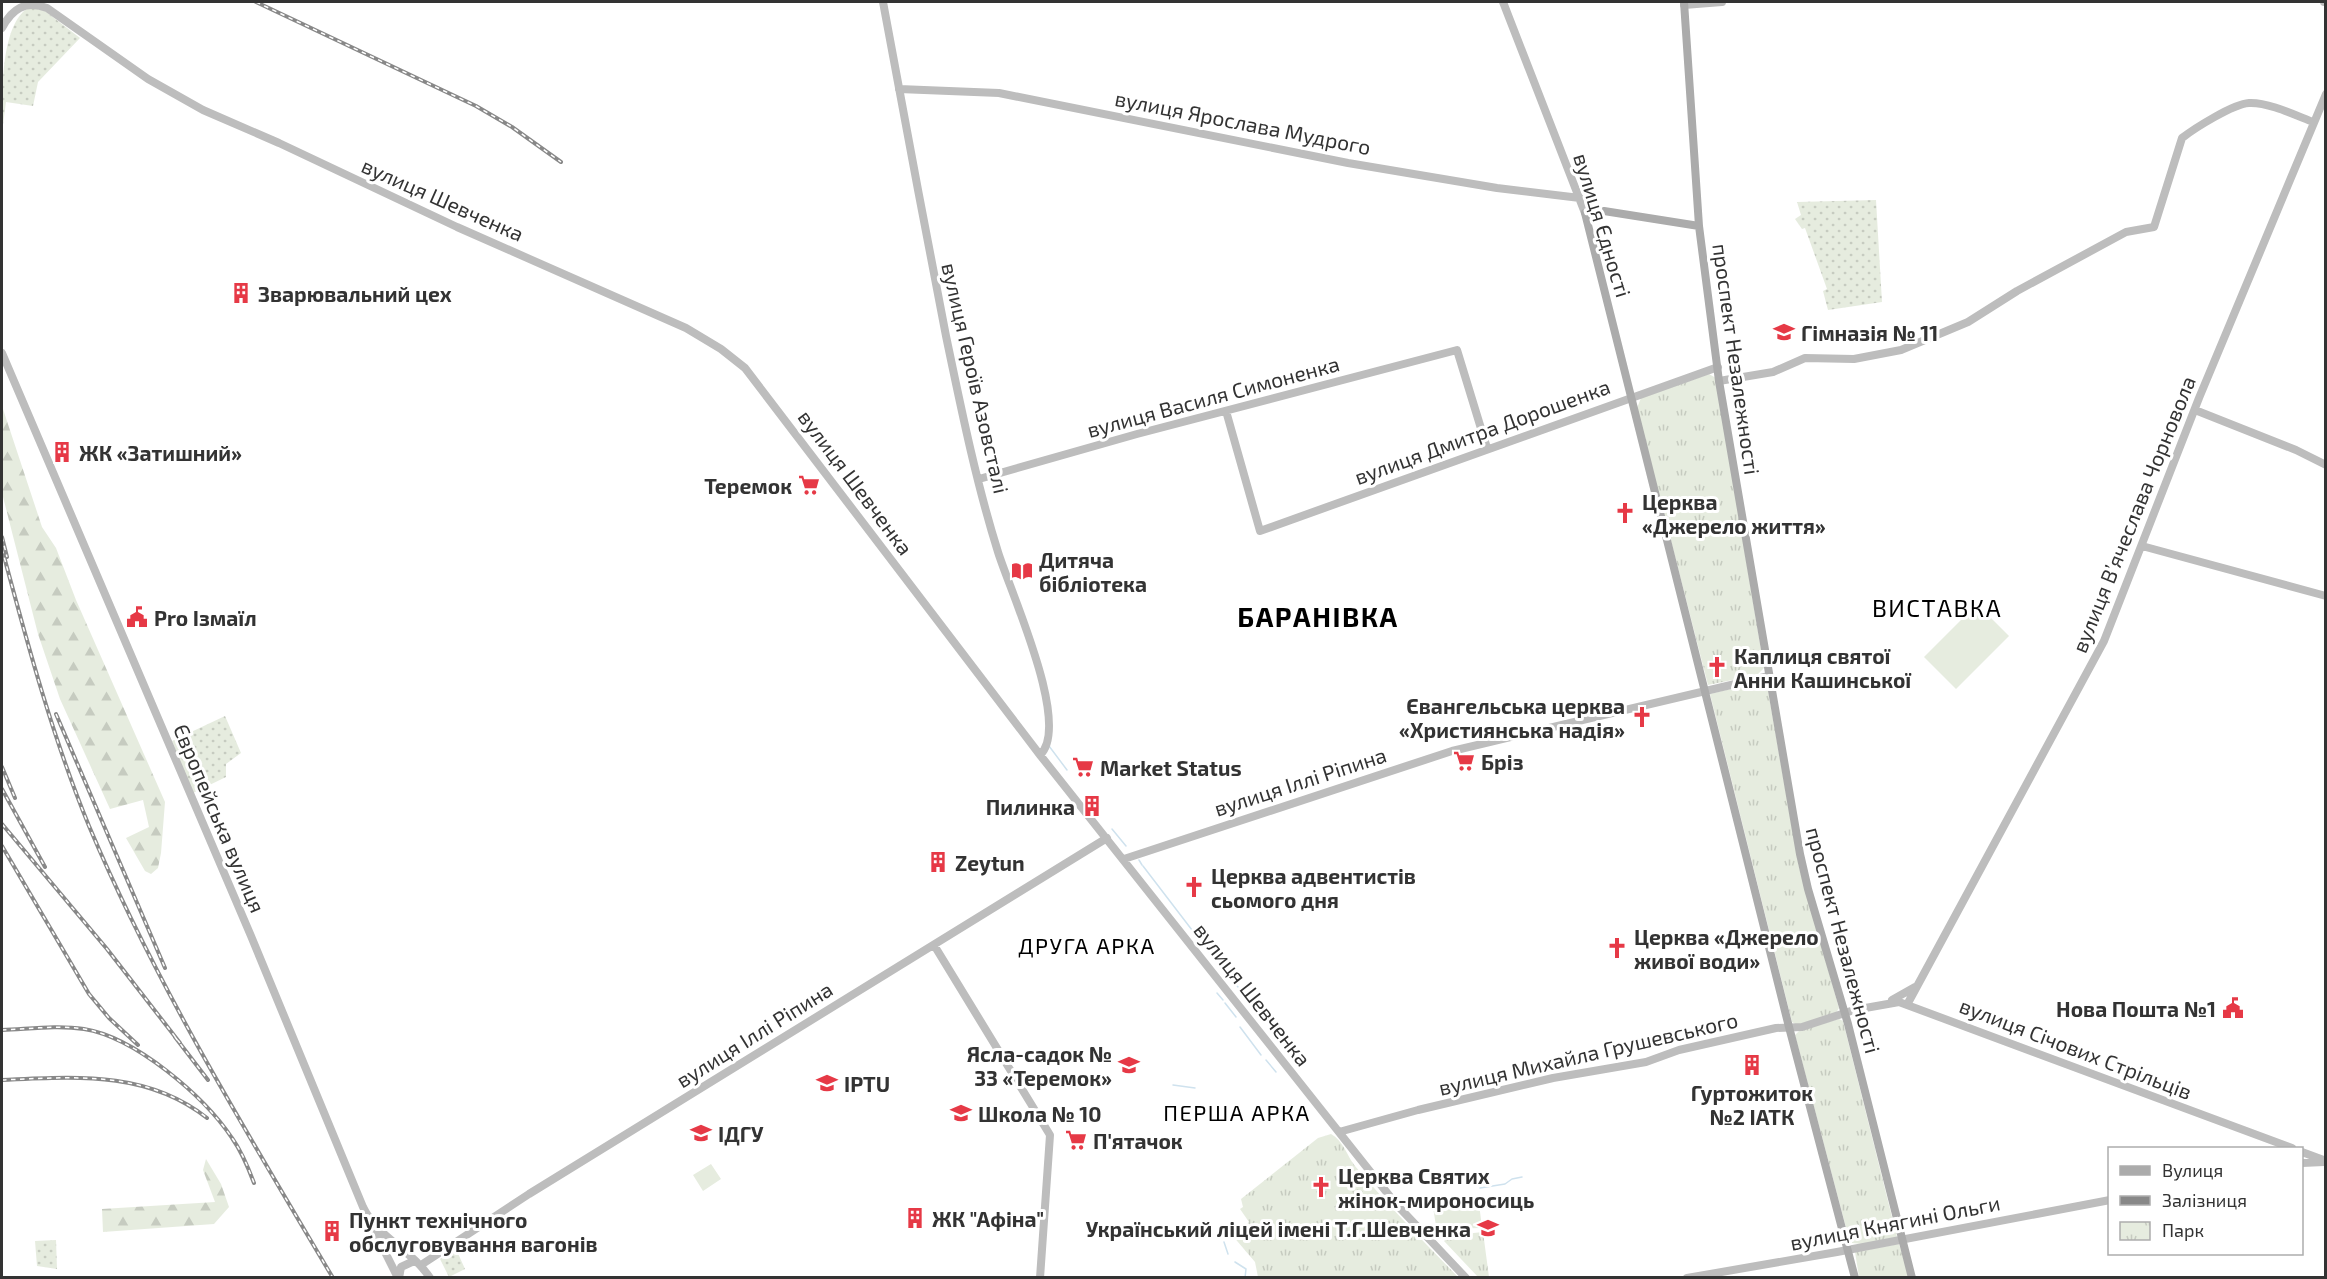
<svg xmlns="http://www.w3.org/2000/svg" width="2327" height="1279" font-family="'Exo 2',sans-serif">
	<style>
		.grass { fill: url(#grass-dots) }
		.forest { fill: url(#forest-firs) }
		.park { fill: url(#park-tufts) }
		.garden { fill: #e6ecdf }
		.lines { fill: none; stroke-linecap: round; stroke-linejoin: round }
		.stream { stroke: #cfe2ee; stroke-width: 1.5 }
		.secondary { stroke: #bdbdbd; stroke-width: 8 }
		.primary { stroke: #ababab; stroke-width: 8 }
		.rail-casing { stroke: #888; stroke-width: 4 }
		.rail { stroke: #fff; stroke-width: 1.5; stroke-dasharray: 4.5; stroke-linecap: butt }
		.labels { text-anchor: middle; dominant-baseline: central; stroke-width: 6; stroke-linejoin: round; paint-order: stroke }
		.street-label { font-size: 21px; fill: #333; stroke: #fff }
		.poi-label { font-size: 21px; font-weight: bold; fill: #333; stroke: #fff; text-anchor: start }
		.neighbourhood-label { font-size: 22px; letter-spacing: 1.5px; fill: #000; stroke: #fff }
		.quarter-label { font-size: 24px; letter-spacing: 1.5px; fill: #000; stroke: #fff }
		.district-label { font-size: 27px; font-weight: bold; letter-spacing: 1.5px; fill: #000; stroke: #fff }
	</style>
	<defs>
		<pattern id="grass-dots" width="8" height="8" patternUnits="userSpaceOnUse" patternTransform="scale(1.5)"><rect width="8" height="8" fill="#e6ecdf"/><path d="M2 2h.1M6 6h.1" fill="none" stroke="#c6cbc0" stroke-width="1.8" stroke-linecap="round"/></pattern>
		<pattern id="forest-firs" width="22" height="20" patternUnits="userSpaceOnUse" patternTransform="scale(1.5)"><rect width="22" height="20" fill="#e6ecdf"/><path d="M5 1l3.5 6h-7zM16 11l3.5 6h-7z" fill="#c6cbc0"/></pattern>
		<pattern id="park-tufts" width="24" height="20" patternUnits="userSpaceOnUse" patternTransform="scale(1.5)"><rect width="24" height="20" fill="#e6ecdf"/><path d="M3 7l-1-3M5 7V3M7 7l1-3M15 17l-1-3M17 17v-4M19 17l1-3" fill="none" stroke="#c6cbc0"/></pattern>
	</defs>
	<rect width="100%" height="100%" fill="#fff"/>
	<!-- grass -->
	<path class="grass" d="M30,7L45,11L80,38L38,82L33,106L6,102L2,132C2,95 0,22 30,7Z
		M1876,200L1882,302L1828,310L1823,291L1827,289L1805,228L1802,229L1795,219L1801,215L1797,202Z
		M225,716L241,753L226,764V777L193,793L172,741Z
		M56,1240L57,1269L37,1266L35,1241Z
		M456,1249L465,1269L449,1277L440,1259Z"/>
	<!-- forest -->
	<path class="forest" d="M2,406L42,527L56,548L76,600L165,802L161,853L158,868L151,874L145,871L126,838L149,827L143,800L110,809L60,699L38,634L2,493Z
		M206,1159L221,1184L229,1207L214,1224L103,1232L102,1209L215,1202L203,1170Z"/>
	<!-- park -->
	<path class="park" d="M1709,374L1716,378L1764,668L1757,675L1708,685L1637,408L1641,398Z
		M1763,681L1767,685L1799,867L1839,1008L1836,1013L1797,1025L1792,1022L1710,694Z
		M1839,1019L1843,1021L1897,1237L1862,1244L1852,1243L1849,1239L1795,1035L1800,1030Z
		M1331,1134C1343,1140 1347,1156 1355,1166C1387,1204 1423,1241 1458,1277H1258L1255,1262L1232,1235L1249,1222L1240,1209L1243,1207L1241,1199L1318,1138Z
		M1483,1232L1489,1277H1478L1444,1241L1455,1235Z
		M1899,1244L1909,1277H1859L1855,1252Z"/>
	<!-- garden -->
	<path class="garden" d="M1977,604L2009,636L1956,689L1924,657Z
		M711,1164L721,1179L703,1191L693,1175Z
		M1478,1195L1482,1228L1440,1229L1436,1226L1432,1201Z"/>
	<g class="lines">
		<!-- stream -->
		<path class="stream" d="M1049,746L1067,770
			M1112,829L1126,846
			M1139,860L1142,865
			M1143,866L1205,947
			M1209,952L1238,987
			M1217,993L1223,1000
			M1225,1003L1236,1017
			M1240,1027L1261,1055
			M1266,1060L1276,1072
			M1173,1085L1195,1088
			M1480,1188L1505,1184L1512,1179L1522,1177
			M1224,1242L1228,1254
			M1235,1262L1246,1269L1245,1278"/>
		<!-- secondary -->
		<path class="secondary" d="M883,2C904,113 924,225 946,336C961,408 976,482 998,552C1010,591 1072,725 1040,755
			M1503,2L1585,213
			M2324,2H2326
			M1684,5L1722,2
			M2,28C12,9 25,0 47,8L148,79L203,110L279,143L457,227L686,328L721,349L745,368L1040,755L1365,1165L1396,1204L1466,1278
			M899,89L999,93L1348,163L1497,188L1580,198
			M2,353L251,936L363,1207C377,1237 413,1251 430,1278
			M1719,381L1773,372L1805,358L1854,359L1901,350L1968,322L2017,291L2126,232L2154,227L2182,138C2195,128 2233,104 2249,103C2268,102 2295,115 2313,122
			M2195,410L2296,450L2326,465
			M1226,411L1260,531L1718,367
			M979,479L1137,434L1457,350L1487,448
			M2142,546L2326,596
			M1124,859L1452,751L1769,676
			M934,945L1050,1135L1040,1278
			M1892,1000L1915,987
			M1908,1003L2104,641L2199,398L2326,94
			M1339,1132L1418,1110L1553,1078L1646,1062L1679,1050L1776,1028L1802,1027L1854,1010L1899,1002L2292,1148
			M2302,1152L2326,1161
			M2302,1163L2324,1162
			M370,1222L398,1278
			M421,1265L529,1194L1107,838
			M399,1278L401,1267L414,1261
			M1687,1278L1837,1252L2110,1200"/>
		<!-- primary -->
		<path class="primary" d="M1684,2L1699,226L1719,381L1800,854L1808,889L1848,1024L1912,1278
			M1699,226L1604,211L1585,213L1789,1027L1855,1278"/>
		<defs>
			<path id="rail" d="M256,2L476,106L512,127L561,162
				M2,537L7,557
				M2,549C27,642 52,736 89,826C155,983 246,1131 333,1278
				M56,714L165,968
				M2,767L15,798
				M2,789L45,867
				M2,824L107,949L180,1043
				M2,846L89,994L109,1018L138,1045
				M2,1030C29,1029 57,1025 84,1029C135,1037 204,1096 232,1138C242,1152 248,1167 254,1183
				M175,1037L208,1080
				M2,1080C74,1077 146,1070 207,1118"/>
		</defs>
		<!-- rail casing -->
		<use href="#rail" class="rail-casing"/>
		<!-- rail -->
		<use href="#rail" class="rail"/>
	</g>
	<!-- icons -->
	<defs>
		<symbol id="building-bare" viewBox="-9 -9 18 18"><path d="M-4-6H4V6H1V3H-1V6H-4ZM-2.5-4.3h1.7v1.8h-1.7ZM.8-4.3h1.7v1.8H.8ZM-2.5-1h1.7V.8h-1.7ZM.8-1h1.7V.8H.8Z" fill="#e63946" stroke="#fff" stroke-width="2.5" paint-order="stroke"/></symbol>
		<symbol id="school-bare" viewBox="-9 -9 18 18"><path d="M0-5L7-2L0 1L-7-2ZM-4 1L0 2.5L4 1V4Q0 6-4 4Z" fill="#e63946" stroke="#fff" stroke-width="2.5" paint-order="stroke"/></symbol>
		<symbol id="supermarket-bare" viewBox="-9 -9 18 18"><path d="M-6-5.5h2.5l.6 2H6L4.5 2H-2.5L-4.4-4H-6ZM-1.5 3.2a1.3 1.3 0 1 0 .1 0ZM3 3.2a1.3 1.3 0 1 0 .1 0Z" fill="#e63946" stroke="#fff" stroke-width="2.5" paint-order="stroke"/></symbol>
		<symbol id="church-bare" viewBox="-9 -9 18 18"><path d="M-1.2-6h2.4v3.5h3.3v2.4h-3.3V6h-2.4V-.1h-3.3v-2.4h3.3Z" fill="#e63946" stroke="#fff" stroke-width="2.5" paint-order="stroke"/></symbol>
		<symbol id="library-bare" viewBox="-9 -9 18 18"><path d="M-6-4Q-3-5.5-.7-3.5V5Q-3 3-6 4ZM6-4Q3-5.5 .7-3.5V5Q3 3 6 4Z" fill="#e63946" stroke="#fff" stroke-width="2.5" paint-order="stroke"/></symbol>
		<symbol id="civic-bare" viewBox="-9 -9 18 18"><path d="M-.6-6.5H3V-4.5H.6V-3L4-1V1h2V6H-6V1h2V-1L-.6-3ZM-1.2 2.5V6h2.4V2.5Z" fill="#e63946" stroke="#fff" stroke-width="2.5" paint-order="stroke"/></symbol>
		<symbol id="university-bare" viewBox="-9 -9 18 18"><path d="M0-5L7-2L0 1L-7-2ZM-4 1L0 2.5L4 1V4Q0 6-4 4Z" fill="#e63946" stroke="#fff" stroke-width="2.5" paint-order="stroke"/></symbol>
	</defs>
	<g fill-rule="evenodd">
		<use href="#building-bare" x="226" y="278" width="30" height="30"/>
		<use href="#school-bare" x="1769" y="317" width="30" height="30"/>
		<use href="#building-bare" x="47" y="437" width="30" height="30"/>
		<use href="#supermarket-bare" x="794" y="470" width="30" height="30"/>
		<use href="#church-bare" x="1610" y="498" width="30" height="30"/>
		<use href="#library-bare" x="1007" y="556" width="30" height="30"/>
		<use href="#civic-bare" x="122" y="602" width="30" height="30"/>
		<use href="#church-bare" x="1702" y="652" width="30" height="30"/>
		<use href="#church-bare" x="1627" y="702" width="30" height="30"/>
		<use href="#supermarket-bare" x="1449" y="746" width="30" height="30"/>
		<use href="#supermarket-bare" x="1068" y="752" width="30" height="30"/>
		<use href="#building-bare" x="1077" y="791" width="30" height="30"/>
		<use href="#building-bare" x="923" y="847" width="30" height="30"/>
		<use href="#church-bare" x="1179" y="872" width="30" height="30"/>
		<use href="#church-bare" x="1602" y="933" width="30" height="30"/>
		<use href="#civic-bare" x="2218" y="993" width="30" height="30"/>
		<use href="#school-bare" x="1114" y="1050" width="30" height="30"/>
		<use href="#building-bare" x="1737" y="1050" width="30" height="30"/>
		<use href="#university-bare" x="812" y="1068" width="30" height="30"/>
		<use href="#school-bare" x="946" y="1098" width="30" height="30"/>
		<use href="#university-bare" x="686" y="1118" width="30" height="30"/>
		<use href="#supermarket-bare" x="1061" y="1125" width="30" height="30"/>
		<use href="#church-bare" x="1306" y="1172" width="30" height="30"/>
		<use href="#building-bare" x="900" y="1203" width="30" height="30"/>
		<use href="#school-bare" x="1473" y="1213" width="30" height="30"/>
		<use href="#building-bare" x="317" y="1216" width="30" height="30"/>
	</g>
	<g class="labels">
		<!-- street labels -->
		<g class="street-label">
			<text transform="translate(1243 122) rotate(11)">вулиця Ярослава Мудрого</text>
			<text transform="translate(443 199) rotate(24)">вулиця Шевченка</text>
			<text transform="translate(1603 225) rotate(73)">вулиця Єдності</text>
			<text transform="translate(1737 359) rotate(82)">проспект Незалежності</text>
			<text transform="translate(976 378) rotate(77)">вулиця Героїв Азовсталі</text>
			<text transform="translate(1213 396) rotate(-15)">вулиця Василя Симоненка</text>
			<text transform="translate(1482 431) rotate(-20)">вулиця Дмитра Дорошенка</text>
			<text transform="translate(856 482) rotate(53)">вулиця Шевченка</text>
			<text transform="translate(2133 514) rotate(-68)">вулиця Вʼячеслава Чорновола</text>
			<text transform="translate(1300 781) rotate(-18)">вулиця Іллі Ріпина</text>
			<text transform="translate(220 818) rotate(67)">Європейська вулиця</text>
			<text transform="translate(1844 940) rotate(75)">проспект Незалежності</text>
			<text transform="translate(1253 994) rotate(52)">вулиця Шевченка</text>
			<text transform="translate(754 1034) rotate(-32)">вулиця Іллі Ріпина</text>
			<text transform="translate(2076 1048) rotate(21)">вулиця Січових Стрільців</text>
			<text transform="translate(1588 1053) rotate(-13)">вулиця Михайла Грушевського</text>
			<text transform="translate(1895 1222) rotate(-11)">вулиця Княгині Ольги</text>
		</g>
		<!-- poi labels -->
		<g class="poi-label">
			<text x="258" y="293">Зварювальний цех</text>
			<text x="1801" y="332">Гімназія № 11</text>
			<text x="79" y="452">ЖК «Затишний»</text>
			<text x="792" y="485" text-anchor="end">Теремок</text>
			<text x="1642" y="501">Церква<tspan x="1642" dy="24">«Джерело життя»</tspan></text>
			<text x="1039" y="559">Дитяча<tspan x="1039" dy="24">бібліотека</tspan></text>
			<text x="154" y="617">Pro Ізмаїл</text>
			<text x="1734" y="655">Каплиця cвятої<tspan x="1734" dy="24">Анни Кашинської</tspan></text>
			<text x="1625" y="705" text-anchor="end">Євангельська церква<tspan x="1625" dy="24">«Християнська надія»</tspan></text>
			<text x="1481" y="761">Бріз</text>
			<text x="1100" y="767">Market Status</text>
			<text x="1075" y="806" text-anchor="end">Пилинка</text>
			<text x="955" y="862">Zeytun</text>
			<text x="1211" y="875">Церква адвентистів<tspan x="1211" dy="24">сьомого дня</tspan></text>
			<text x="1634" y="936">Церква «Джерело<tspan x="1634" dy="24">живої води»</tspan></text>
			<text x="2216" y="1008" text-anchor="end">Нова Пошта №1</text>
			<text x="1112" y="1053" text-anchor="end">Ясла-садок №<tspan x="1112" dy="24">33 «Теремок»</tspan></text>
			<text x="844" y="1083">IPTU</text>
			<text x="1752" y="1092" text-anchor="middle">Гуртожиток<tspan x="1752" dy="24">№2 ІАТК</tspan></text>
			<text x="978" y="1113">Школа № 10</text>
			<text x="718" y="1133">ІДГУ</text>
			<text x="1093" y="1140">П'ятачок</text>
			<text x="1338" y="1175">Церква Святих<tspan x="1338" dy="24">жінок-мироносиць</tspan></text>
			<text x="932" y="1218">ЖК "Афіна"</text>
			<text x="349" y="1219">Пункт технічного<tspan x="349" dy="24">обслуговування вагонів</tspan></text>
			<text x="1471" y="1228" text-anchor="end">Український ліцей імені Т.Г.Шевченка</text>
		</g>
		<!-- neighbourhood labels -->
		<g class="neighbourhood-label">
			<text x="1087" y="945">ДРУГА АРКА</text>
			<text x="1237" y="1112">ПЕРША АРКА</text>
		</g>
		<!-- quarter labels -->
		<g class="quarter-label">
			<text x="1937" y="607">ВИСТАВКА</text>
		</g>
		<!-- district labels -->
		<g class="district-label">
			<text x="1318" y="616">БАРАНІВКА</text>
		</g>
	</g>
	<!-- border -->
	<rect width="2327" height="1279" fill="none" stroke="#333333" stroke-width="6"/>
	<!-- legend -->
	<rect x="2108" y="1147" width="195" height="108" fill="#ffffff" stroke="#adadad" stroke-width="1.5"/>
	<rect x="2120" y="1166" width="30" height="9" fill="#ababab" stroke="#adadad" stroke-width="1.5"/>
	<text x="2162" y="1177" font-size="18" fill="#333333">Вулиця</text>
	<rect x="2120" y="1196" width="30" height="9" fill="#888888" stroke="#adadad" stroke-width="1.5"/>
	<text x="2162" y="1207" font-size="18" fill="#333333">Залізниця</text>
	<rect x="2120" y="1222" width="30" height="18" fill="url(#park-tufts)" stroke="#adadad" stroke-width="1.5"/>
	<text x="2162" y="1237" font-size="18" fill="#333333">Парк</text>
</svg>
